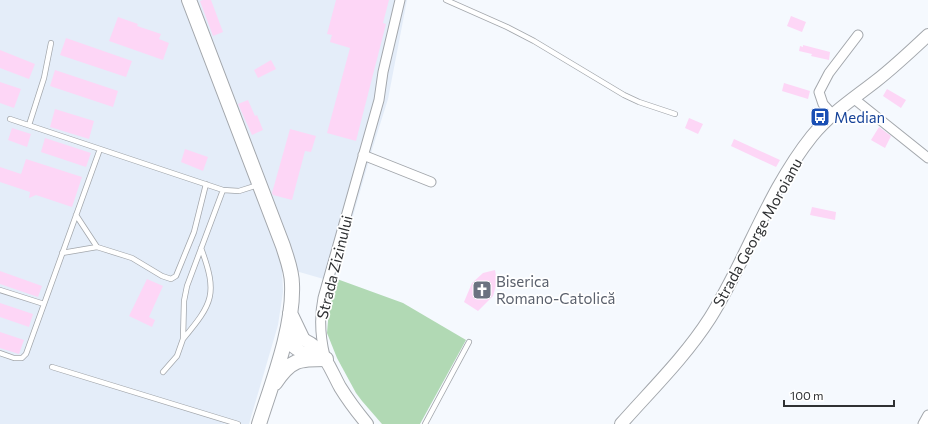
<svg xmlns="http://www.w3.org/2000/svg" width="928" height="424" font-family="Commissioner,sans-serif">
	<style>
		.built { fill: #e4edf9 }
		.green { fill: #b1d9b4 }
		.building { fill: #fdd6f6 }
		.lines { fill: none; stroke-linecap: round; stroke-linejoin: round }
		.service-casing { stroke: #a3a7ac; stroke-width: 6 }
		.minor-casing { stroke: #a3a7ac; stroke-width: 11 }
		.secondary-casing { stroke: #a3a7ac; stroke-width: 14 }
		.primary-casing { stroke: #a3a7ac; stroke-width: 16 }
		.service { stroke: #fff; stroke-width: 4.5 }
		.minor { stroke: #fff; stroke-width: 9 }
		.secondary { stroke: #fff; stroke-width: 12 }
		.primary { stroke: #fff; stroke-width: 14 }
		.labels { text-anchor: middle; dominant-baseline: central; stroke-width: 3.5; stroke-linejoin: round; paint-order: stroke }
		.transit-label { font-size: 15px; fill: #164399; stroke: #fff; text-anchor: start }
		.street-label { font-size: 15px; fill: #2f3133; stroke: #fff }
		.worship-label { font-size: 15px; fill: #5b616d; stroke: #fff; text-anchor: start }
	</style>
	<rect width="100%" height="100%" fill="#f5f9fe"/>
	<!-- built -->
	<path class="built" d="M0,0H407L388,99L372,150L334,282L282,267L283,292L278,325L249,424H0Z"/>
	<!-- green -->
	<path class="green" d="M337,279L403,303L466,340L420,424H382L362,401L356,393L337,358L327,333L329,309Z"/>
	<!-- building -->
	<path class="building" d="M203,0H211L223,32L213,36L200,1Z
		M336,0H389L383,23L386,24L356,141L327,133L350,48L330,42L332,35L327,34Z
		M791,16L806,22L802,32L787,26Z
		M118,17L138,24L137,26L161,34L159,39L169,43L163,60L109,41Z
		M66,38L132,61L126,77L60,55Z
		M803,45L830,52L829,60L811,56L812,54L799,51L800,46L803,47Z
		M0,50L35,64L29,79L0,68Z
		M271,60L276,69L258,78L254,70Z
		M55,70L118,91L113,107L50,86Z
		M0,82L21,89L14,108L0,103Z
		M784,83L810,91L808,99L782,91Z
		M887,89L906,100L901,108L883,96Z
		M248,100L255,116L257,115L263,130L252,135L238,104Z
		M55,109L94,121L89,139L50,127Z
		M689,118L703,124L698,134L685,128Z
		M879,127L891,136L885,148L871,140Z
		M12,128L31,134L27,147L8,140Z
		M290,129L316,136L311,152L305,151L292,200L273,195L272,193Z
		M45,138L91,153L86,167L41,152Z
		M734,139L780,160L776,167L731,146Z
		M185,149L208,157L203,171L181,162Z
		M26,159L82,177L72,207L36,195L29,198L30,192L0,182V167L21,174Z
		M812,207L836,212L835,220L810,215Z
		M495,270L497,282L493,296L478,311L464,302L472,283L483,273Z
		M0,271L42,286L38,297L0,284Z
		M147,279L163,286L149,317L155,320L152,327L129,316Z
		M0,303L33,314L29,327L0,317Z
		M0,332L24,340L19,354L0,348Z"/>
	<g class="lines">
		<defs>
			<path id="service" d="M446,0L507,27L534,41L624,95L639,102L675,114
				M10,119L223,190L239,191L258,185
				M29,125L44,78L51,43
				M97,247L132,258L162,276L171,279L176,276L194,232L206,184
				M62,253L97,247L76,215
				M0,290L44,304
				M183,339C213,303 218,294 201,248
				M0,353L14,358H22L26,354L100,149
				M52,367L238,424
				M163,372L177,356L183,339L184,301L187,286L223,190
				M425,424L469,342"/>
			<path id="minor" d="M853,98L928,158
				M832,114L823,104L819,92L829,73L858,35
				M363,155L431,182
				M325,356C320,336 319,318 323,298L379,100L383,72L400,0
				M923,424L928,415"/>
			<path id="secondary" d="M285,338C319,334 327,363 340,387C348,400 357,412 367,424
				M285,338C295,351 304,354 319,357
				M621,424C652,389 685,357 710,318C747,259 768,191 812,136C831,113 853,99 876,81C894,67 911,51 928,35"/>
			<path id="primary" d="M189,0L283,246C287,259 292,271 292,284C294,327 272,383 259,424
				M290,313L302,338
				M275,383C291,359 299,359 326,359"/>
		</defs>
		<!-- service casing -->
		<use href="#service" class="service-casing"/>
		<!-- minor casing -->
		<use href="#minor" class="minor-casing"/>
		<!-- secondary casing -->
		<use href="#secondary" class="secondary-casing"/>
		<!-- primary casing -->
		<use href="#primary" class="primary-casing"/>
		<!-- service -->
		<use href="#service" class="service"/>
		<!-- minor -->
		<use href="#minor" class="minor"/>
		<!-- secondary -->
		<use href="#secondary" class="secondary"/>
		<!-- primary -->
		<use href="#primary" class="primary"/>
	</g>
	<!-- icons -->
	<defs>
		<symbol id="bus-square" viewBox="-11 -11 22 22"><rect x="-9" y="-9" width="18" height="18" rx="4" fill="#1a4fb4" stroke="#fff"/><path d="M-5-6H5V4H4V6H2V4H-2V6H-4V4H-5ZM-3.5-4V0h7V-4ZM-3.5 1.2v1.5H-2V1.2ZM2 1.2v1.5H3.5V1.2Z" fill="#fff"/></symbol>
		<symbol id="church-square" viewBox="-11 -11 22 22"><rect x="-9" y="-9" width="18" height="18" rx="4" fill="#6b7280" stroke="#fff"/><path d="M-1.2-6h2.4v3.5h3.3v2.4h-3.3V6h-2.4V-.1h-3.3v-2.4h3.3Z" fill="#fff"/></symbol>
	</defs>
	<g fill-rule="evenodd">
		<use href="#bus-square" x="809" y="106" width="22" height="22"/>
		<use href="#church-square" x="471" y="279" width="22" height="22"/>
	</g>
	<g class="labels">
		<!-- transit labels -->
		<g class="transit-label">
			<text x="834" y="117">Median</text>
		</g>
		<!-- street labels -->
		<g class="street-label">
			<text transform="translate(757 232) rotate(-61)">Strada George Moroianu</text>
			<text transform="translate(334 267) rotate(-76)">Strada Zizinului</text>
		</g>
		<!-- worship labels -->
		<g class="worship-label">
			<text x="496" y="281">Biserica<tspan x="496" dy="17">Romano-Catolică</tspan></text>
		</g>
	</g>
	<!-- scale -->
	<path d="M784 400v6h110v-6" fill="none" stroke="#2f3133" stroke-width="2"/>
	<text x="790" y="400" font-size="12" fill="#2f3133" stroke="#ffffff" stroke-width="3" paint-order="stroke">100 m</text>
</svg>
